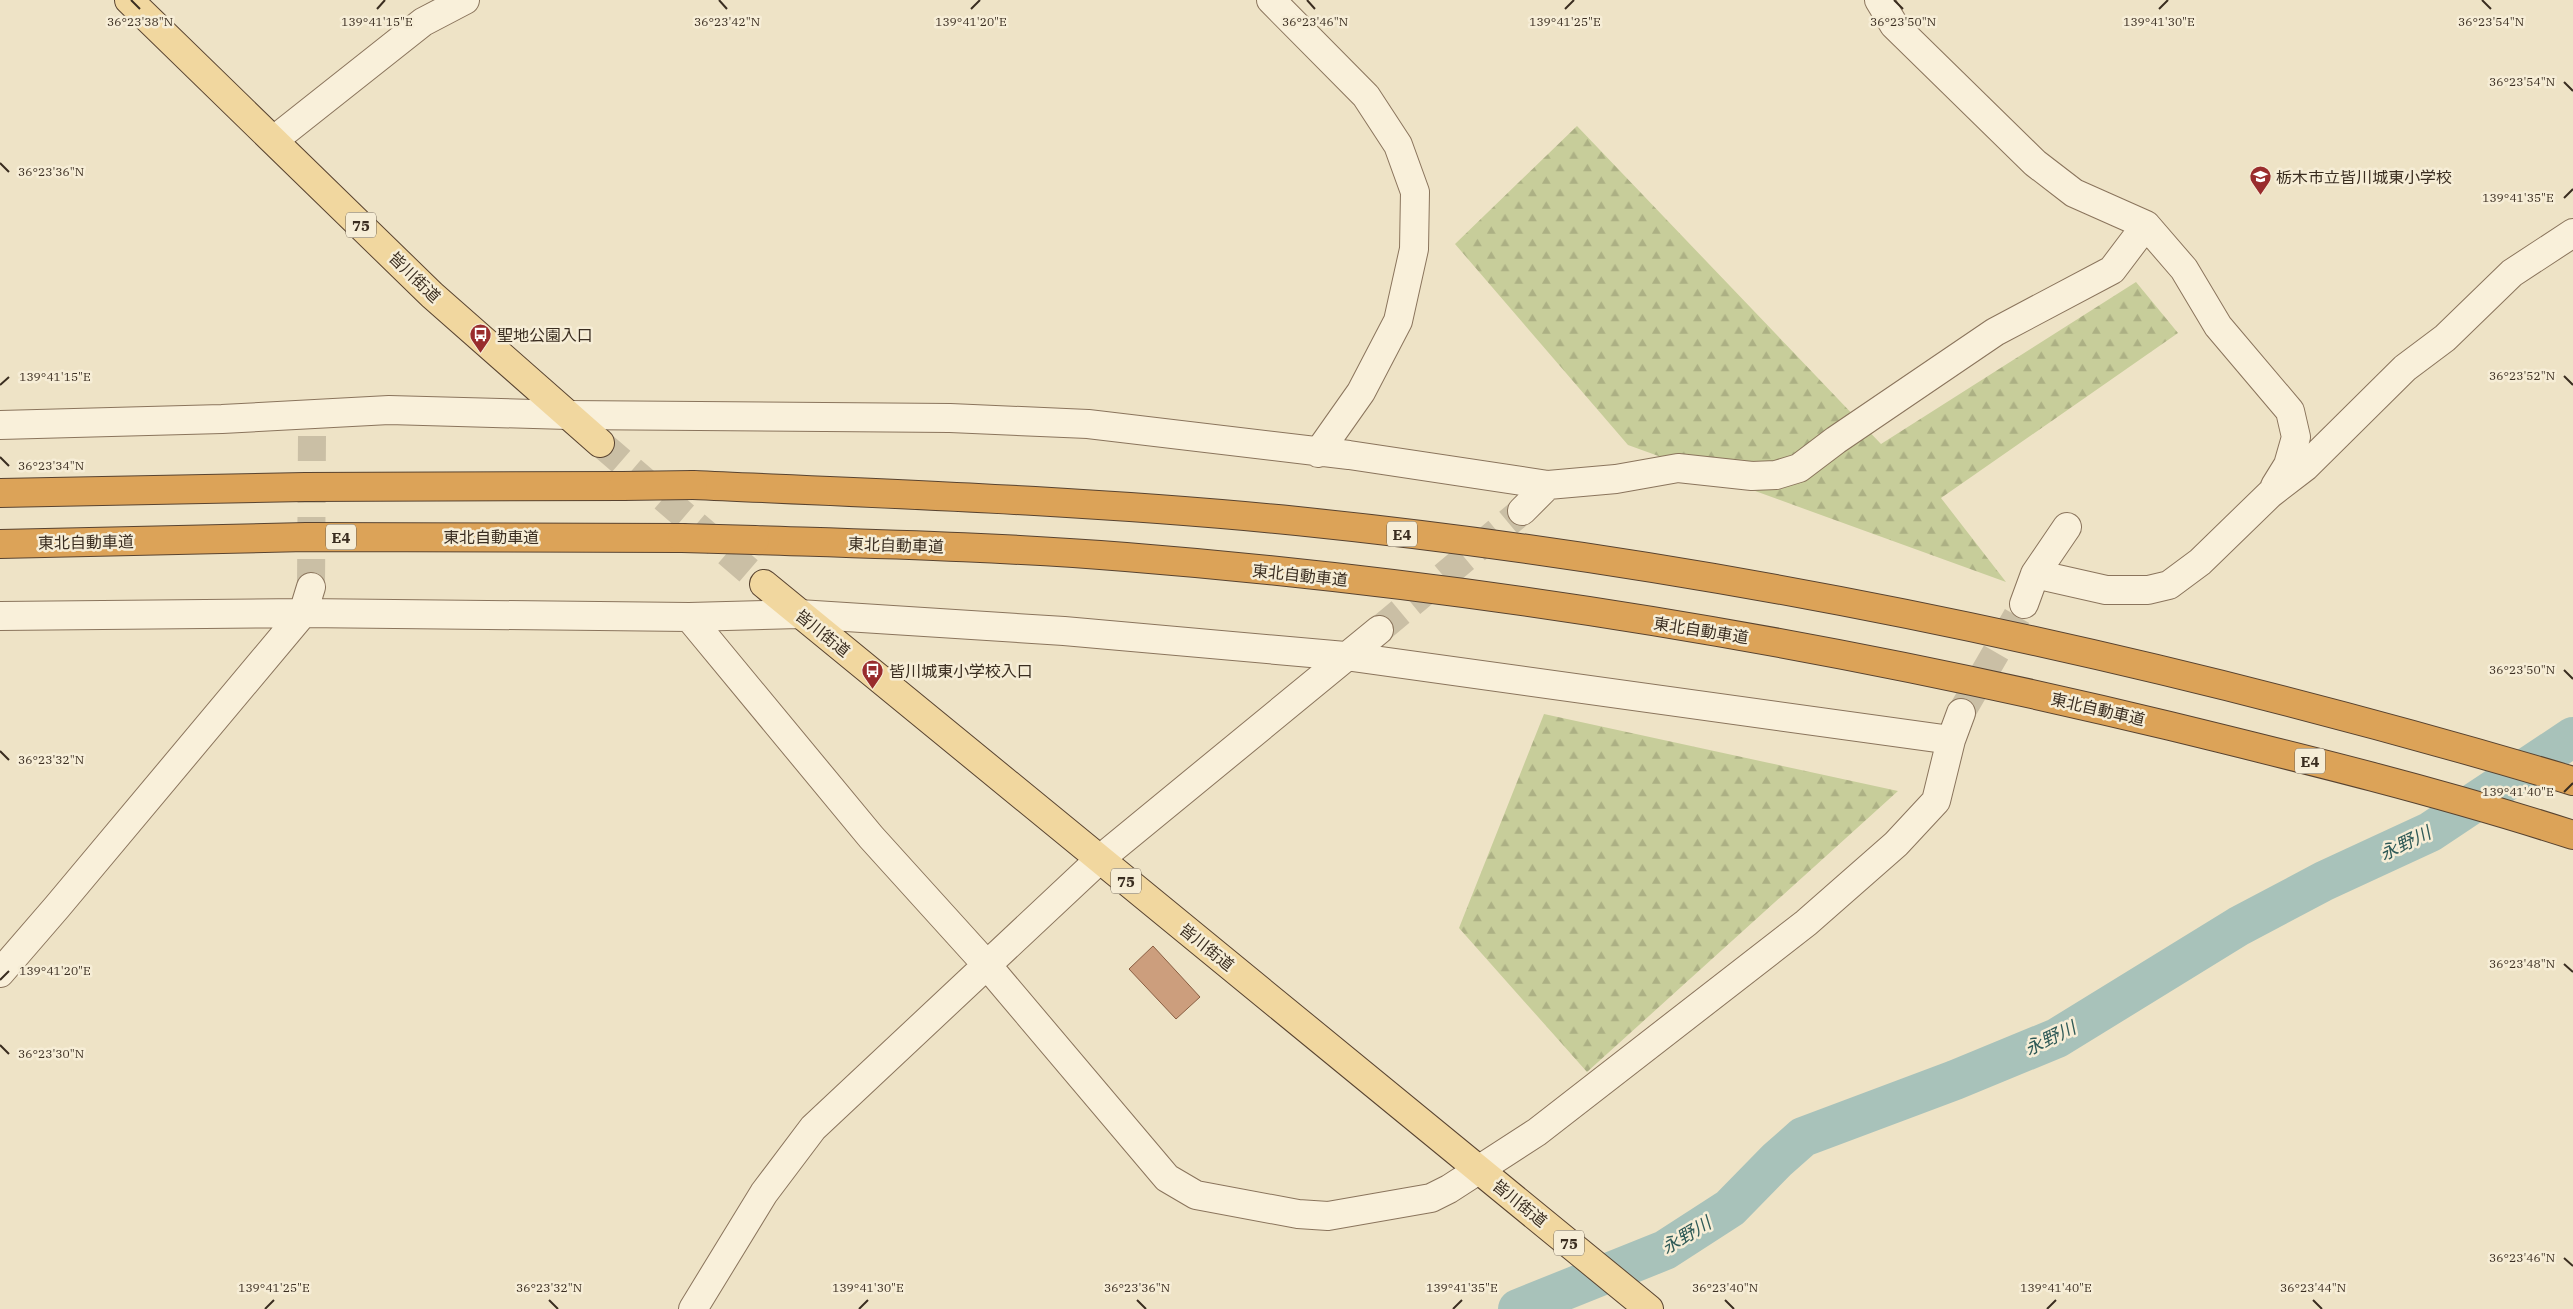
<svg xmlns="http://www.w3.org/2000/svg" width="2573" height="1309" font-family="'IBM Plex Serif','Noto Sans JP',serif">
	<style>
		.forest { fill: url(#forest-firs) }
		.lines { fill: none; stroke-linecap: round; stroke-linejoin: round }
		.river { stroke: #a8c2ba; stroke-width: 40 }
		.building { fill: #cc9e7d; stroke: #895e42 }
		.minor-tunnel { stroke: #cabfa5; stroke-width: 28; stroke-dasharray: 28 14; stroke-linecap: butt }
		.major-tunnel { stroke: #cabfa5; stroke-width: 28; stroke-dasharray: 28 14; stroke-linecap: butt }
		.minor-casing { stroke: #8a745c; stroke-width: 30 }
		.major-casing { stroke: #584330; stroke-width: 30 }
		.highway-casing { stroke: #584330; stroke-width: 30 }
		.minor { stroke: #f9f0da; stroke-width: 28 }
		.major { stroke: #f1d79f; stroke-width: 28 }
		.highway { stroke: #dca358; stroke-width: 28 }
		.highway-bridge-casing { stroke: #584330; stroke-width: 30; stroke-linecap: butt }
		.highway-bridge { stroke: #dca358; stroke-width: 28 }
		.ticks { fill: none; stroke: #3a2d20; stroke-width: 2 }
		.labels { text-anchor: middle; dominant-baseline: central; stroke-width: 5; stroke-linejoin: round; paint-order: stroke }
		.shield { fill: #f6edd6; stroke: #726757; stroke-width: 1 }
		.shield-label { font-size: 15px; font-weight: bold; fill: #3a2d20 }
		.poi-label { font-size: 16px; fill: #3a2d20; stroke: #f6edd6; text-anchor: start }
		.street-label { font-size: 16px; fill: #3a2d20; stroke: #f6edd6 }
		.water-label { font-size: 18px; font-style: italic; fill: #2f5a57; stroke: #f6edd6 }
		.ticks-label { font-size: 12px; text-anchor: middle; fill: #3a2d20; stroke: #f6edd6; stroke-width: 5; stroke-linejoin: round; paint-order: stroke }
	</style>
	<defs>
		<pattern id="forest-firs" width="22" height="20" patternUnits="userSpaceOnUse" patternTransform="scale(1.25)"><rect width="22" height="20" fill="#c7cd9a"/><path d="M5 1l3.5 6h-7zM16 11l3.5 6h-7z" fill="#acb084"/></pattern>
	</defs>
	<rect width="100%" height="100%" fill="#eee3c6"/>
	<!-- forest -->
	<path class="forest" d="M1577,126L1881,444L2136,282L2178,333L1941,498L2006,582L1628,445L1455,244Z
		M1544,714L1898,791L1587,1072L1459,928Z"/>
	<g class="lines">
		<!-- river -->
		<path class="river" d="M1518,1309L1665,1250L1730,1208L1777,1160L1803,1137L1955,1080L2057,1038L2239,926L2324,881L2430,832L2573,737"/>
	</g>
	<!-- building -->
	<path class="building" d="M1153,946L1200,997L1176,1019L1129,969Z"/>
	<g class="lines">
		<!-- minor-tunnel -->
		<path class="minor-tunnel" d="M311,587L312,436
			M1379,630L1522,511
			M1961,713L2024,604"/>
		<!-- major-tunnel -->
		<path class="major-tunnel" d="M600,443L764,584"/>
		<defs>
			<path id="minor" d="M1271,0L1366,96L1398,145L1415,192L1414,249L1398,321L1361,392L1318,453
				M1879,0L1894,25L2035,163L2074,193L2146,225L2184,269L2218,326L2290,411L2296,437L2288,465L2275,486
				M274,140L423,22L465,0
				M0,425L222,419L389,410L568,415L950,418L1088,424L1349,455L1548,485L1616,479L1678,468L1752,476L1776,475L1799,468L1836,440L1995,332L2112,270L2146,225
				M1522,511L1548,485
				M2035,574L2067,527
				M2024,604L2035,574L2106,590H2148L2169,585L2200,562L2270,494L2305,467L2405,368L2445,338L2512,273L2573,233
				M0,616L303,613L689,617L799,614L1064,631L1345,656L1951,740L1961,713
				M689,617L871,837L986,964L1167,1178L1196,1195L1298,1214L1328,1216L1431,1198L1449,1189L1537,1132L1806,923L1896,844L1936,801L1951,740
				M0,973L57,907L303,613L311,587
				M693,1309L764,1193L813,1128L1100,859L1379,630"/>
			<path id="major" d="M129,0L432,295L600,443
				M764,584L1649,1309"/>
			<path id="highway" d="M693,485C895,494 1096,501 1297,521C1729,565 2157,657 2573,781
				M0,493L305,487L623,486
				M755,540C878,544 1002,547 1126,557C1477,585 1827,643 2170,726C2305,759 2440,792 2573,835
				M0,544L306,537L682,538"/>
		</defs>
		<!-- minor casing -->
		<use href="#minor" class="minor-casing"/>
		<!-- major casing -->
		<use href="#major" class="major-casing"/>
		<!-- highway casing -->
		<use href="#highway" class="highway-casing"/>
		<!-- minor -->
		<use href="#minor" class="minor"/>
		<!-- major -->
		<use href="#major" class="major"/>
		<!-- highway -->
		<use href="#highway" class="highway"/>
		<defs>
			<path id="highway-bridge" d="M623,486L693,485
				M682,538L755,540"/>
		</defs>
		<!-- highway-bridge casing -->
		<use href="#highway-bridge" class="highway-bridge-casing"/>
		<!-- highway-bridge -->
		<use href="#highway-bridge" class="highway-bridge"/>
	</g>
	<!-- ticks -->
	<path class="ticks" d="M131,0L140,9M719,0L727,9M1307,0L1315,9M1894,0L1903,9M2482,0L2491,9M377,9L385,0M971,9L980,0M1565,9L1574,0M2159,9L2168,0M2564,82L2573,91M0,163L9,172M2564,198L2573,189M2564,376L2573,385M0,385L9,377M0,457L9,466M2564,670L2573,679M0,751L9,760M2564,792L2573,783M2564,964L2573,972M0,980L9,971M0,1045L9,1054M2564,1258L2573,1266M549,1300L558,1309M1137,1300L1146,1309M1725,1300L1734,1309M2313,1300L2322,1309M265,1309L274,1300M859,1309L868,1300M1453,1309L1462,1300M2047,1309L2056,1300"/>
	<!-- icons -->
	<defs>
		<symbol id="school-pin" viewBox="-11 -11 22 30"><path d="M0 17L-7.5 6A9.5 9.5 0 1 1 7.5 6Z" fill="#992c2d" stroke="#f6edd6"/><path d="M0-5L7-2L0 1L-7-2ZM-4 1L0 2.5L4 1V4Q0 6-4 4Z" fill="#fff"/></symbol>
		<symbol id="bus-pin" viewBox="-11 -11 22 30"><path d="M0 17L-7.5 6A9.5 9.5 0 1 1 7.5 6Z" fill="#992c2d" stroke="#f6edd6"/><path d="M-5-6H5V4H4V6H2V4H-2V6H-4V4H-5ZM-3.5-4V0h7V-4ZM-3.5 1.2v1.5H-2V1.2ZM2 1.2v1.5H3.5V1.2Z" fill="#fff"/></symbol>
	</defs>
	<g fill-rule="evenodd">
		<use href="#school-pin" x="2248" y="164" width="25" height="34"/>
		<use href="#bus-pin" x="468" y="322" width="25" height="34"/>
		<use href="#bus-pin" x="860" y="658" width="25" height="34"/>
	</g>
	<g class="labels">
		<!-- shield labels -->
		<g class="shield">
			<rect x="346" y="212.5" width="30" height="25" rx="4"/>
			<rect x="1387" y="521.5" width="30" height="25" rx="4"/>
			<rect x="326" y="524.5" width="30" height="25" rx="4"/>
			<rect x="2295" y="748.5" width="30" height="25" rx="4"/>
			<rect x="1111" y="868.5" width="30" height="25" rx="4"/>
			<rect x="1554" y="1230.5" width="30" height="25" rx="4"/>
		</g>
		<g class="shield-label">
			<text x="361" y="225">75</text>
			<text x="1402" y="534">E4</text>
			<text x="341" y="537">E4</text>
			<text x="2310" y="761">E4</text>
			<text x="1126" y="881">75</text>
			<text x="1569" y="1243">75</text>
		</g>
		<!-- poi labels -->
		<g class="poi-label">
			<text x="2276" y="177">栃木市立皆川城東小学校</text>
			<text x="497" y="335">聖地公園入口</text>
			<text x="889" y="671">皆川城東小学校入口</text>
		</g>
		<!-- street labels -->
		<g class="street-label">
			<text transform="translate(415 277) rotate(44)">皆川街道</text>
			<text x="491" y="537">東北自動車道</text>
			<text transform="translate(86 542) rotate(-1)">東北自動車道</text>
			<text transform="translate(896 545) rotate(2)">東北自動車道</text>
			<text transform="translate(1300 575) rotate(6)">東北自動車道</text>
			<text transform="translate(1701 630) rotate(9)">東北自動車道</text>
			<text transform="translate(823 633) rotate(39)">皆川街道</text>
			<text transform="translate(2098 709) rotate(13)">東北自動車道</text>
			<text transform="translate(1207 947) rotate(39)">皆川街道</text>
			<text transform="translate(1520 1203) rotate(39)">皆川街道</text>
		</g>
		<!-- water labels -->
		<g class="water-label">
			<text transform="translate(2405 843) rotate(-26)">永野川</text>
			<text transform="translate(2050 1038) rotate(-26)">永野川</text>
			<text transform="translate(1686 1235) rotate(-31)">永野川</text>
		</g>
	</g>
	<g class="ticks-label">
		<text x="2491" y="26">36°23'54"N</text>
		<text x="140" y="26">36°23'38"N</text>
		<text x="377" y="26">139°41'15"E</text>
		<text x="727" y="26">36°23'42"N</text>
		<text x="971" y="26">139°41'20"E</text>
		<text x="1315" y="26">36°23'46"N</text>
		<text x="1565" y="26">139°41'25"E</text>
		<text x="1903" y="26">36°23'50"N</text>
		<text x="2159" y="26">139°41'30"E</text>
		<text x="2522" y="86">36°23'54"N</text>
		<text x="51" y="176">36°23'36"N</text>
		<text x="2518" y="202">139°41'35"E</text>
		<text x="2522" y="380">36°23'52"N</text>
		<text x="55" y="381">139°41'15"E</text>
		<text x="51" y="470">36°23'34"N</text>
		<text x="2522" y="674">36°23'50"N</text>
		<text x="51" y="764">36°23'32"N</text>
		<text x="2518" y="796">139°41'40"E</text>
		<text x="2522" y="968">36°23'48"N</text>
		<text x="55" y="975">139°41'20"E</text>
		<text x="51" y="1058">36°23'30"N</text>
		<text x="2522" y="1262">36°23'46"N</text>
		<text x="274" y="1292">139°41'25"E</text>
		<text x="549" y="1292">36°23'32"N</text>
		<text x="868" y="1292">139°41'30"E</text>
		<text x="1137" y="1292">36°23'36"N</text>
		<text x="1462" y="1292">139°41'35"E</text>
		<text x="1725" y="1292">36°23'40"N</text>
		<text x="2056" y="1292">139°41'40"E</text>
		<text x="2313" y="1292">36°23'44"N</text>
	</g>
</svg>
